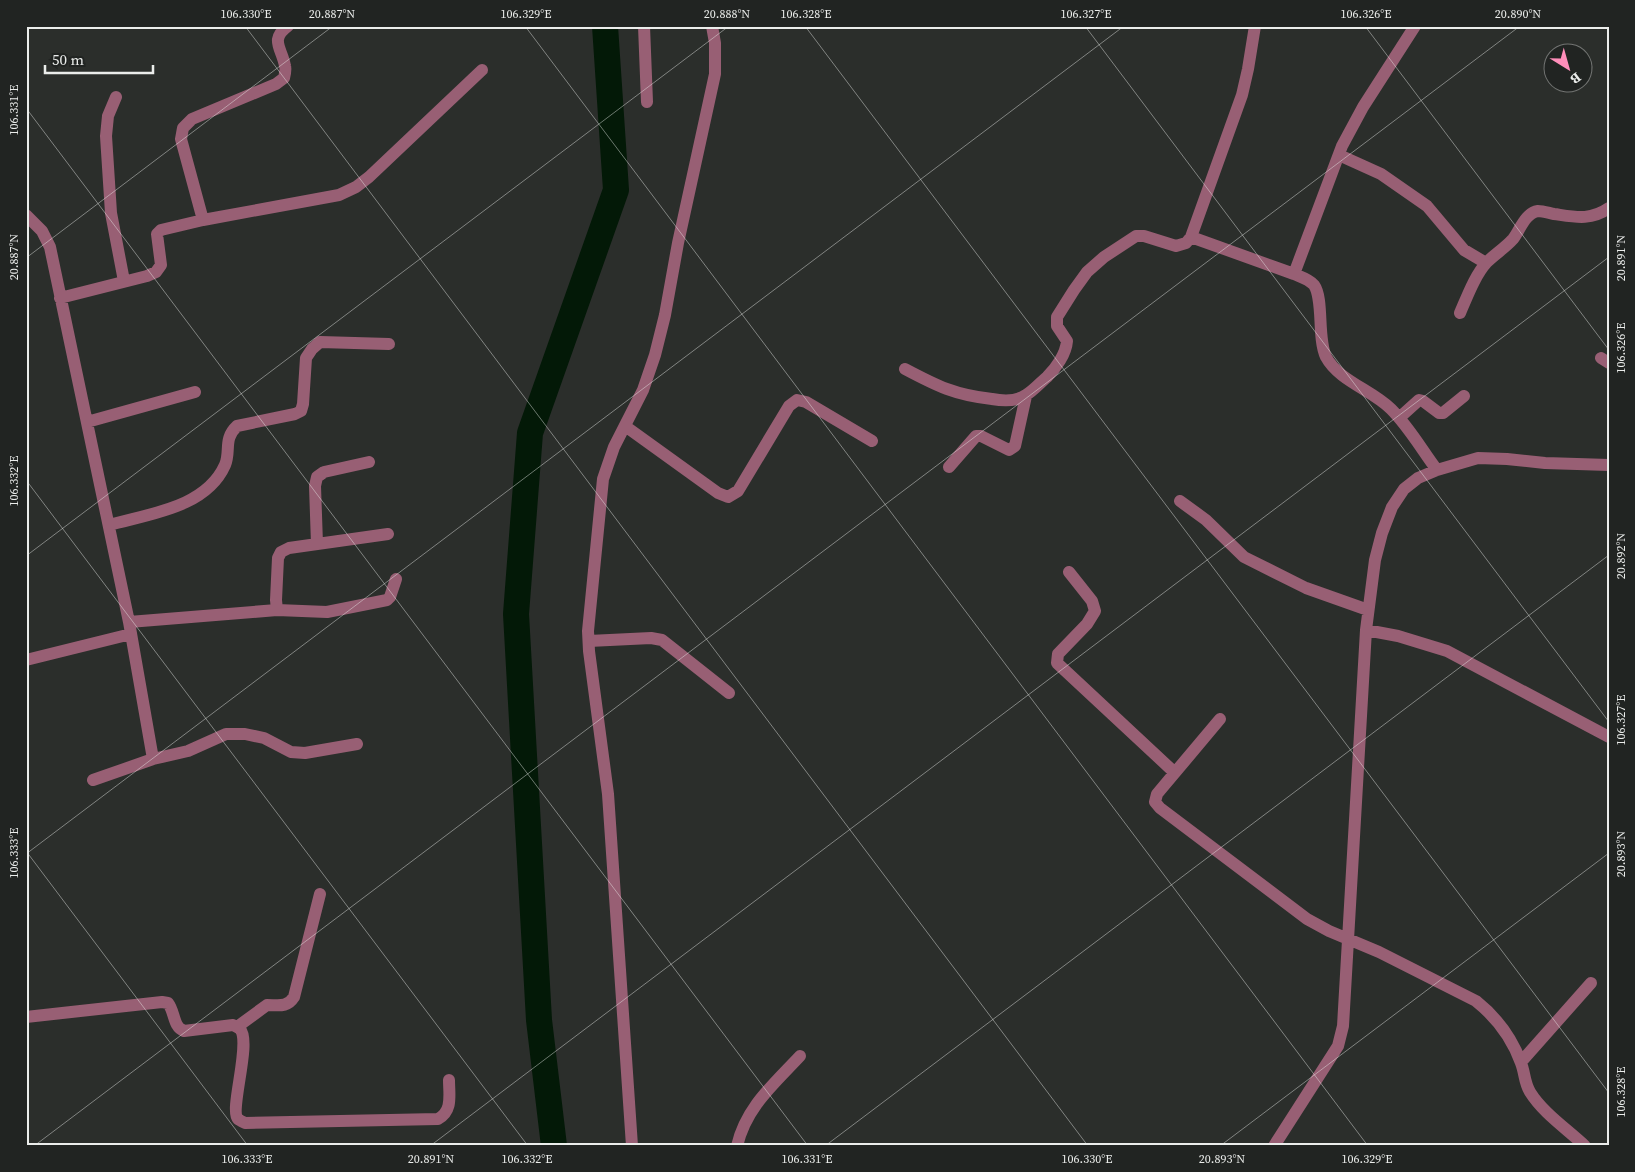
<svg xmlns="http://www.w3.org/2000/svg" width="1635" height="1172" font-family="'Source Serif 4',serif">
	<style>
		.lines { fill: none; stroke-linecap: round; stroke-linejoin: round }
		.river { stroke: #031907; stroke-width: 26 }
		.street { stroke: #985f74; stroke-width: 12 }
		.ticks { fill: none; stroke: #ebedeb; stroke-width: 1; stroke-opacity: 0.45 }
		.neatline { fill: none; stroke: #ebedeb; stroke-width: 2 }
		.ticks-label { font-size: 12px; text-anchor: middle; fill: #ebedeb }
	</style>
	<rect width="100%" height="100%" fill="#2b2e2b"/>
	<g class="lines">
		<!-- river -->
		<path class="river" d="M554,1146L539,1020L516,614L530,433L616,190L605,26"/>
		<!-- street -->
		<path class="street" d="M644,26L647,102
			M116,97L108,116L106,136L111,213L124,281
			M1339,155L1381,174L1427,206L1464,250L1486,263
			M26,215L42,231L50,247L129,622L153,759
			M203,220L181,139L183,128L192,119L276,84L284,78C285,74 286,69 285,66C282,48 269,40 288,26
			M1191,237L1294,274C1301,277 1309,279 1314,285C1324,299 1317,338 1326,357C1339,381 1372,390 1391,409C1409,427 1422,450 1437,470
			M1294,274L1342,146L1363,107L1415,26
			M60,298L147,276L156,272L161,265L157,234L161,230L203,220L339,195L356,187L369,177L482,70
			M1460,313C1467,297 1475,275 1487,262C1495,254 1505,248 1513,239C1520,230 1525,213 1538,211C1543,211 1549,213 1554,214C1575,217 1590,221 1609,208
			M1601,358L1609,363
			M905,369C937,386 955,395 992,399C1003,401 1016,402 1026,395C1033,391 1040,383 1047,377C1056,368 1066,354 1067,341L1057,326V317L1074,290L1087,272L1104,257L1136,236H1144L1176,246L1186,243L1191,237L1242,95L1248,69L1255,26
			M1399,418L1419,400L1423,401L1439,413H1443L1464,396
			M87,422L195,392
			M625,426L718,493L728,497L738,491L789,406L797,400L806,402L872,441
			M949,467L976,436H981L1009,450L1015,446L1026,396
			M1180,501L1206,520L1244,557L1306,588L1368,610
			M109,525C148,514 206,508 225,465C231,451 223,439 237,426L295,414L301,411L303,404L306,358L312,349L320,342L389,344
			M317,544L315,486L317,477L324,472L369,462
			M1069,572L1092,601L1095,611L1087,624L1058,654L1057,663L1174,772
			M277,610L327,612L387,600L390,597L396,579
			M129,622L277,610L276,600L278,558L281,552L289,548L388,534
			M1366,630L1398,636L1447,651L1609,737
			M589,641L651,638L662,640L729,693
			M26,660L131,634
			M1220,719L1157,794L1155,802L1160,808L1307,919L1329,931L1379,952L1476,1001C1496,1017 1512,1038 1521,1063C1525,1073 1524,1082 1530,1092C1543,1113 1567,1129 1585,1146
			M93,780L153,759L188,751L226,734H245L264,738L291,752L305,753L357,744
			M26,1017L162,1002L168,1003C175,1012 173,1027 184,1031L233,1025C235,1026 238,1027 240,1029C252,1042 229,1110 238,1119C239,1120 243,1122 245,1123L438,1119C453,1111 449,1095 449,1080
			M237,1027L267,1005C278,1005 287,1008 294,997L320,894
			M1521,1062L1591,983
			M632,1146L608,794L589,651L588,631L603,479L614,447L643,390L655,355L665,315L678,243L715,74V43L712,26
			M737,1146C746,1107 774,1084 800,1056
			M1274,1146L1338,1046L1343,1026L1366,630L1375,560L1382,533L1392,507L1404,489L1418,478L1437,470L1478,458L1507,459L1545,463L1609,465"/>
	</g>
	<!-- ticks -->
	<path class="ticks" d="M245,26L1088,1146M525,26L1368,1146M805,26L1609,1093M1085,26L1609,722M1365,26L1609,350M26,108L808,1146M26,258L333,26M26,480L528,1146M26,556L729,26M26,851L248,1146M26,854L1124,26M34,1146L1520,26M430,1146L1609,257M825,1146L1609,555M1220,1146L1609,853"/>
	<!-- border -->
	<rect width="1635" height="1172" fill="none" stroke="#212422" stroke-width="55"/>
	<!-- north arrow -->
	<g transform="translate(1568 68) rotate(143)"><circle r="24" fill="#212422" stroke="#727472"/>
	<path d="M0-4L9 19L0 12L-9 19Z" fill="#ff8eba"/>
	<text y="-8" font-size="14" font-weight="bold" text-anchor="middle" fill="#ebedeb">B</text>
	</g>
	<!-- scale -->
	<path d="M45 65v8h108v-8" fill="none" stroke="#ebedeb" stroke-width="2.5"/>
	<text x="52" y="65" font-size="15" fill="#ebedeb" stroke="#212422" stroke-width="4" paint-order="stroke">50 m</text>
	<rect x="28" y="28" width="1580" height="1116" class="neatline"/>
	<g class="ticks-label">
		<text x="246" y="18">106.330°E</text>
		<text x="332" y="18">20.887°N</text>
		<text x="526" y="18">106.329°E</text>
		<text x="727" y="18">20.888°N</text>
		<text x="806" y="18">106.328°E</text>
		<text x="1086" y="18">106.327°E</text>
		<text x="1366" y="18">106.326°E</text>
		<text x="1518" y="18">20.890°N</text>
		<text transform="translate(14 110) rotate(-90)" y="4">106.331°E</text>
		<text transform="translate(14 257) rotate(-90)" y="4">20.887°N</text>
		<text transform="translate(1621 258) rotate(-90)" y="4">20.891°N</text>
		<text transform="translate(1621 348) rotate(-90)" y="4">106.326°E</text>
		<text transform="translate(14 481) rotate(-90)" y="4">106.332°E</text>
		<text transform="translate(1621 556) rotate(-90)" y="4">20.892°N</text>
		<text transform="translate(1621 720) rotate(-90)" y="4">106.327°E</text>
		<text transform="translate(14 853) rotate(-90)" y="4">106.333°E</text>
		<text transform="translate(1621 854) rotate(-90)" y="4">20.893°N</text>
		<text transform="translate(1621 1092) rotate(-90)" y="4">106.328°E</text>
		<text x="247" y="1163">106.333°E</text>
		<text x="431" y="1163">20.891°N</text>
		<text x="527" y="1163">106.332°E</text>
		<text x="807" y="1163">106.331°E</text>
		<text x="1087" y="1163">106.330°E</text>
		<text x="1222" y="1163">20.893°N</text>
		<text x="1367" y="1163">106.329°E</text>
	</g>
</svg>
